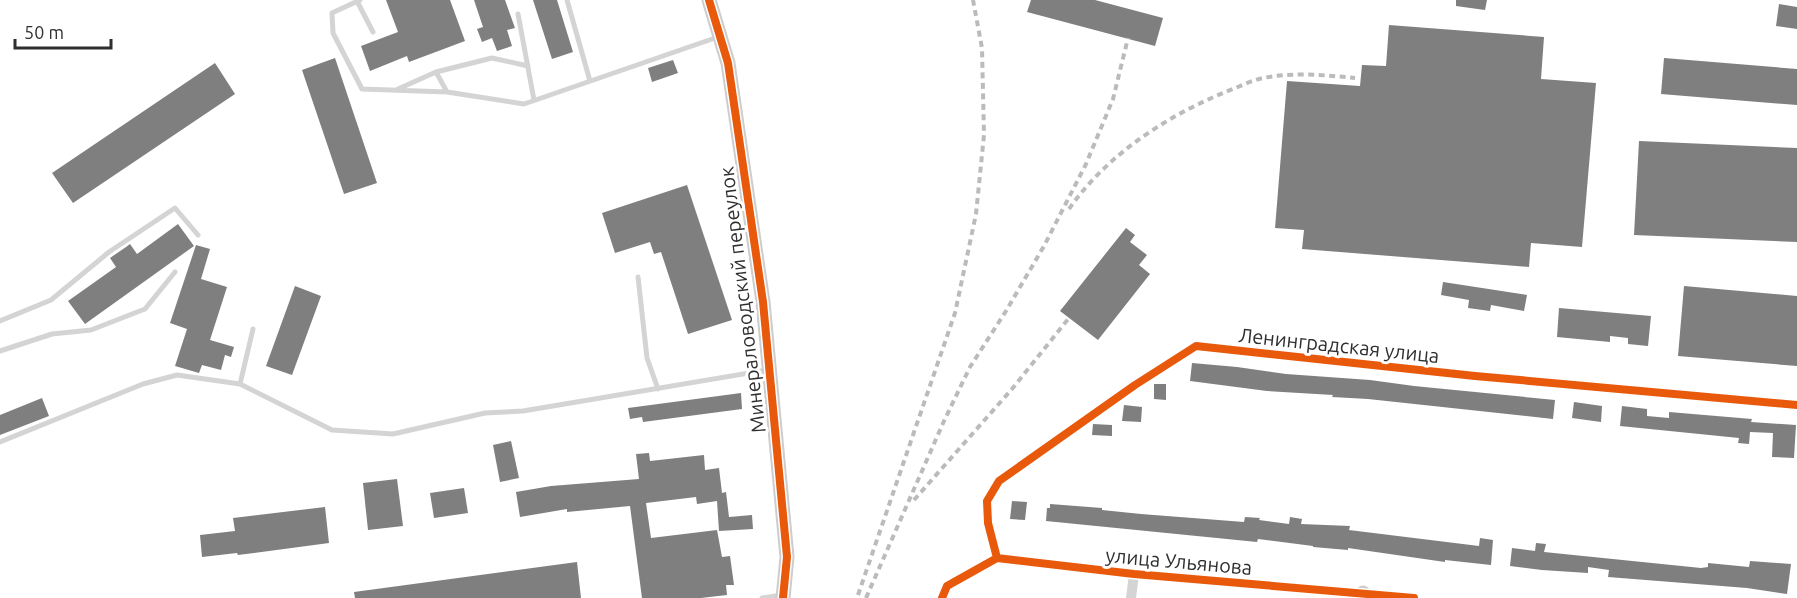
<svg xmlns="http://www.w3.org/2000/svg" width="1797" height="598" font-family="Ubuntu,sans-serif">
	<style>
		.building { fill: #7f7f7f }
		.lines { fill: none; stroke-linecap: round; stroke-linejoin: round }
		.lane { stroke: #d4d4d4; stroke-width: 5 }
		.street { stroke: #d4d4d4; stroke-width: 10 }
		.secondary { stroke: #cdcdcd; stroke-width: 15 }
		.rail { stroke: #bbb; stroke-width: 4; stroke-dasharray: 6 4.5; stroke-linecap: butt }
		.cycleway-casing { stroke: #fff; stroke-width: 11 }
		.cycleway { stroke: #e8590c; stroke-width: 8 }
		.labels { text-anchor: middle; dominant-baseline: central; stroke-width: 6; stroke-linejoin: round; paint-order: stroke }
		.street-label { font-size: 20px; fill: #2f2f2f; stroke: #fff }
	</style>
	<rect width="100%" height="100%" fill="#fff"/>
	<!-- building -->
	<path class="building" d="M386,0H450L465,41L409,62L407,56L370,71L361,46L398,32Z
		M474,0H505L515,28L507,30L512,46L497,51L492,38L482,42L477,29L483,27Z
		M533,0H557L573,52L552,59Z
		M1031,0H1095L1163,18L1155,46L1027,12Z
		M1456,0H1487L1485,10L1456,6Z
		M1779,4L1797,7V29L1776,26Z
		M1389,25L1544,37L1541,79L1596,83L1582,247L1531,243L1529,267L1302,249L1304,230L1275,228L1287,81L1360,86L1362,65L1386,66Z
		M335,58L377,183L344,194L302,70Z
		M1664,58L1797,69V105L1661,94Z
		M673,60L678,73L652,82L648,68Z
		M215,63L235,94L73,203L52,173Z
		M1639,141L1797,148V242L1634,235Z
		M687,185L732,320L688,334L661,252L654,254L650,242L615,253L602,213Z
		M178,224L194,246L85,324L68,301L116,267L110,258L126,247L130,244L137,254Z
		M1126,228L1135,235L1130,242L1147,255L1139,265L1150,274L1098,340L1060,311Z
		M196,245L210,249L201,279L227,287L210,340L234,347L231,357L225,355L221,370L202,365L199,373L175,366L187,329L170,323Z
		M1443,282L1527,295L1524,311L1491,305L1490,311L1468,308L1469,300L1441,295Z
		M295,286L321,296L292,375L266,366Z
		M1684,286L1797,296V366L1678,356Z
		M1559,308L1651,316L1648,346L1628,344V338L1610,336V342L1557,337Z
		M1192,363L1237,367L1286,374L1370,380L1414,386L1555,400L1553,419L1368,399L1332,397L1333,395L1267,391L1190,381Z
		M1154,384H1166V400L1154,399Z
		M741,393L742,409L643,422L642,417L630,419L628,408Z
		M42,398L49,416L0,435V415Z
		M1574,402L1602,406L1601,422L1572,418Z
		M1124,405L1142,407L1141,422L1122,421Z
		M1622,406L1647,409V416L1669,418V412L1752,419L1751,422L1796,425L1794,458L1772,457L1773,433L1750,432L1749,444L1738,443L1739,438L1620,426Z
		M1093,424L1112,425V436L1092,435Z
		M511,441L519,478L500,482L493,445Z
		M649,453L650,461L704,455L705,470L719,468L722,493L726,492L729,517L752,515L753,529L719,531L717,501L697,504L696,497L646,503L651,538L717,530L722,557L730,556L734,585H726L727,595L701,598H642L630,506L567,512V509L520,517L516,492L551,486L639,479L636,454Z
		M397,479L403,526L368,530L363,483Z
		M464,488L468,513L434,518L430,493Z
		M1012,501L1027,502L1025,520L1010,519Z
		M1050,504L1102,508V510L1141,514L1244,522L1245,517L1260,518L1259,520L1289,524L1290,517L1302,519L1301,524L1350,526L1349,530L1479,546L1480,538L1493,540L1491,565L1445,560V562L1348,548V550L1313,547V546L1258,539L1257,542L1046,521L1047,508H1050Z
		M325,507L329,543L238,555L237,553L202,557L200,535L235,531L233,518Z
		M1536,543L1546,544L1544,552L1701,568L1708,567V563L1749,567L1750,561L1791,564L1787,594L1747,588L1608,577L1609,570L1588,567V573L1542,570L1510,566L1512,548L1535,551Z
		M577,562L581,598H355L354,592Z"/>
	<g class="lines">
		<!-- lane -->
		<path class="lane" d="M360,0L332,13L333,33L362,89L447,92L524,104L718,37
			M567,0L590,81
			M357,1L373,32
			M518,14L534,100
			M436,72L447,92
			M398,89L436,72L492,58L528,66
			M638,277L647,358L658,389
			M0,321L51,300L109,252L175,208L198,235
			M253,329L240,384L332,430L393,434L485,413L523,411L767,370
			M0,351L52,334L91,330L145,309L175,272
			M0,442L143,384L177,375L240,384
			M762,598L782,595"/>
		<!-- street -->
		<path class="street" d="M997,558L988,523L987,501L999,481L1135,385L1196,346L1475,376L1797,405
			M942,598L947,586L997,558L1134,574L1414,598
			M1131,598L1134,574"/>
		<!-- secondary -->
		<path class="secondary" d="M709,0L728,63L763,302L787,557L783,598
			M1363,598V593"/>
		<!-- rail -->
		<path class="rail" d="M1069,209C1108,153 1171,113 1233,89C1243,85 1253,80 1263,78C1293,72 1324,75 1355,78
			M914,500L1012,389L1069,318
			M858,595L955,313L976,214L984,135L982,48L973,0
			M866,598L944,421L970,367L1006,311L1044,246L1086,164L1113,99L1128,38"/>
		<defs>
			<path id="cycleway" d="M709,0L728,63L763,302L787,557L783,598
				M997,558L988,523L987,501L999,481L1135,385L1196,346L1475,376L1797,405
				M942,598L947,586L997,558L1134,574L1414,598"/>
		</defs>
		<!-- cycleway casing -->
		<use href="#cycleway" class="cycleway-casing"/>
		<!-- cycleway -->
		<use href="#cycleway" class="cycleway"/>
	</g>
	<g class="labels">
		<!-- street labels -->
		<g class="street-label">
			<text transform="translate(742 300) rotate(-97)">Минераловодский переулок</text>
			<text transform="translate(1339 345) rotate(6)">Ленинградская улица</text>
			<text transform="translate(1179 561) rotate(5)">улица Ульянова</text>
		</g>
	</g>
	<!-- scale -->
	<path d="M15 39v9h96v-9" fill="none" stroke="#2f2f2f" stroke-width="3"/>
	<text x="24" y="39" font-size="18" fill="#2f2f2f" stroke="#ffffff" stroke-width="4.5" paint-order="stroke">50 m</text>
</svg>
